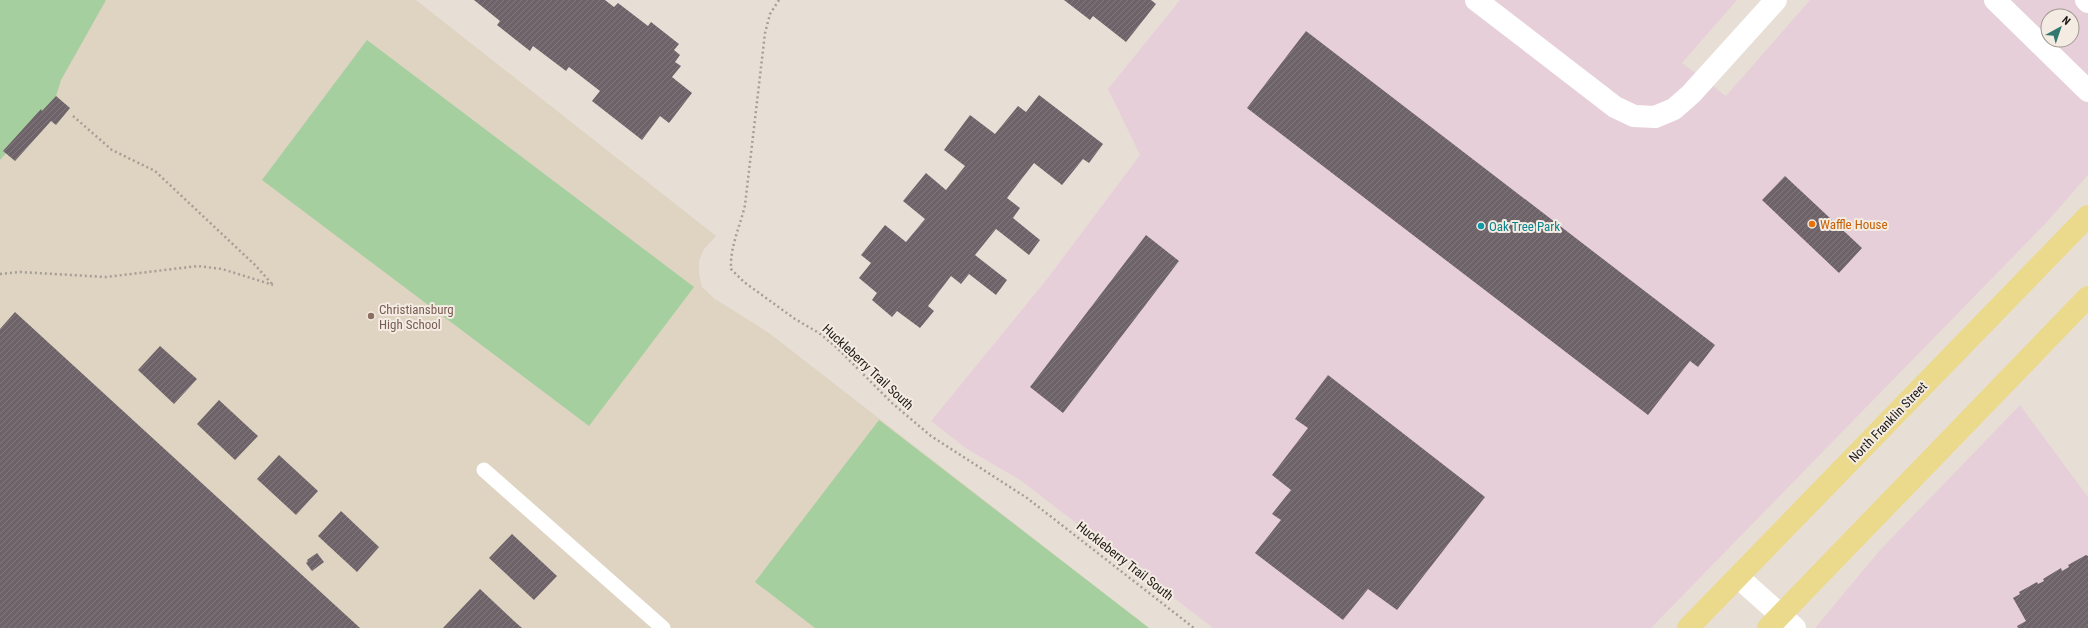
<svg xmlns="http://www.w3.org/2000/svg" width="2088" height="628" font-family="'Roboto Condensed',sans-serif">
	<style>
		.commercial { fill: #e7cfda; fill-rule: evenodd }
		.built { fill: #dfd3c2 }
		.pitch { fill: #a5cf9f }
		.building { fill: url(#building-hatch) }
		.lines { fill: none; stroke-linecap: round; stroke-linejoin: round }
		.path { stroke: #a49e96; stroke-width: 2.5; stroke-dasharray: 2 3; stroke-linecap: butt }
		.service { stroke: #fff; stroke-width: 15 }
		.minor { stroke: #fff; stroke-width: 22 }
		.primary { stroke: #ebd98c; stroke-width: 22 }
		.food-dot { fill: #e8710a; stroke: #f4ece2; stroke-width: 1.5 }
		.culture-dot { fill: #0f9aa8; stroke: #f4ece2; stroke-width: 1.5 }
		.education-dot { fill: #8d6e63; stroke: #f4ece2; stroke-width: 1.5 }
		.labels { text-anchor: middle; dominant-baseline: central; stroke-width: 4; stroke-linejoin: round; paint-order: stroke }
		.food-label { font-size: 13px; fill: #c56008; stroke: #f4ece2; text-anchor: start }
		.culture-label { font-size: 13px; fill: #0d838f; stroke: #f4ece2; text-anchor: start }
		.education-label { font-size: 13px; fill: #785e54; stroke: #f4ece2; text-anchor: start }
		.street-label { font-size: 13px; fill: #1c1916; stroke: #f4ece2 }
	</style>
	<defs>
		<pattern id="building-hatch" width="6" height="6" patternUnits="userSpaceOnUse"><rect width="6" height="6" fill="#6d6369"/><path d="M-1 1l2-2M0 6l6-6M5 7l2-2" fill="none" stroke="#80797d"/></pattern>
	</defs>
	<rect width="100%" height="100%" fill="#e7dfd5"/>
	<!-- commercial -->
	<path class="commercial" d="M1180,0H1737L1682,63L1726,96L1810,0H2088V175L2046,223L1651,628H1213L1020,480L967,449L931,421L1047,279L1140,155L1108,89ZM2048,16H2072V40H2048Z
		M2020,405L2088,497V628H1815L1880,550Z"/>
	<!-- built -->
	<path class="built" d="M0,0H416L716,236L704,249L699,261V274L702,287L715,299L769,333L1149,628H0Z"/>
	<!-- pitch -->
	<path class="pitch" d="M0,0H106L61,80L56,96L0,160Z
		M367,40L694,287L589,426L262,180Z
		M879,420L1149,628H815L755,582Z"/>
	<!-- building -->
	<path class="building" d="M474,0H605L614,7L618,3L648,26L651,22L679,44L674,50L680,55L675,62L681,66L672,77L692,93L669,123L660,116L642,140L592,101L600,91L569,67L566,71L533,46L530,51L497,25L500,21Z
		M1064,0H1151L1156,4L1126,42L1093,16L1090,20Z
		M1306,31L1715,345L1698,367L1690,361L1648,415L1247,108Z
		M1039,95L1103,144L1089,163L1083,159L1062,185L1034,163L1007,198L1020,208L1013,218L1040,240L1029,255L996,229L975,255L1007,280L996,295L969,274L961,284L951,276L928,306L934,311L920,328L897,311L892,317L872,300L877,293L859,278L871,263L861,255L885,225L906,242L925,219L903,201L926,173L946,190L965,166L944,150L970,115L995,134L1018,106L1026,112Z
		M56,96L70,108L56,125L51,121L15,161L3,151L41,109L42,111Z
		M1785,176L1862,248L1839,273L1762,200Z
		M1146,235L1179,261L1063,413L1030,387Z
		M15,312L360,628H0V329Z
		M160,346L197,379L174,404L138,370Z
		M1328,375L1485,497L1397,610L1368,589L1343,620L1255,553L1281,520L1272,514L1291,490L1272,475L1308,428L1295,419Z
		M219,400L258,436L235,460L197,424Z
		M279,455L318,491L296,515L257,479Z
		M341,511L379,547L357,572L318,536Z
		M512,534L557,576L534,600L489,558Z
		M317,553L324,562L312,571L306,563L308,561L307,560Z
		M2086,555L2088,556V628H2018L2017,626L2026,621L2013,598L2020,594L2019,592L2037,582L2038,584L2044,581L2043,579L2061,568L2062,571L2069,567L2068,565Z
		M480,589L514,621L522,628H443Z"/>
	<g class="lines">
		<!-- path -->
		<path class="path" d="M779,0L770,14L765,33L745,205C740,227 730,246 731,269L744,282L795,319L819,333L836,347L892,403L931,436L1027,498L1194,628
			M73,116L112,150L155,171L255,265L273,285
			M0,274L20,272L106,277L198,266L222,269L273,285"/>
		<!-- service -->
		<path class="service" d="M484,470L663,628"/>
		<!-- minor -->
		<path class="minor" d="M1476,0L1615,107L1634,116L1655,117L1674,109L1691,94L1776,0
			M1995,0L2088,91
			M2086,0L2088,2
			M1738,577L1795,628"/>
		<!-- primary -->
		<path class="primary" d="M1688,628L2088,216
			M1768,628L2088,297"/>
	</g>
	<!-- markers -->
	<circle class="food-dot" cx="1812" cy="224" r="4"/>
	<circle class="culture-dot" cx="1481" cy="226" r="4"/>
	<circle class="education-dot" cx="371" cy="316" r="4"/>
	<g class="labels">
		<!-- food labels -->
		<g class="food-label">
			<text x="1820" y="224">Waffle House</text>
		</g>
		<!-- culture labels -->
		<g class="culture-label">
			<text x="1489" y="226">Oak Tree Park</text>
		</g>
		<!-- education labels -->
		<g class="education-label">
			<text x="379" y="309">Christiansburg<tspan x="379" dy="15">High School</tspan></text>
		</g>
		<!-- street labels -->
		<g class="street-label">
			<text transform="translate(868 367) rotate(43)">Huckleberry Trail South</text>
			<text transform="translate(1888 422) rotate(-46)">North Franklin Street</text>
			<text transform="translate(1125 561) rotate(38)">Huckleberry Trail South</text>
		</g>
	</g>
	<!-- north arrow -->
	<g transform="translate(2060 28) rotate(40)"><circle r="19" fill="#f4ece2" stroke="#9e9890"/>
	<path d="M0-3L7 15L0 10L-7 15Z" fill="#317870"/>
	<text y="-6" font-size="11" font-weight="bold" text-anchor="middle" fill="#1c1916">N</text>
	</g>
</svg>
